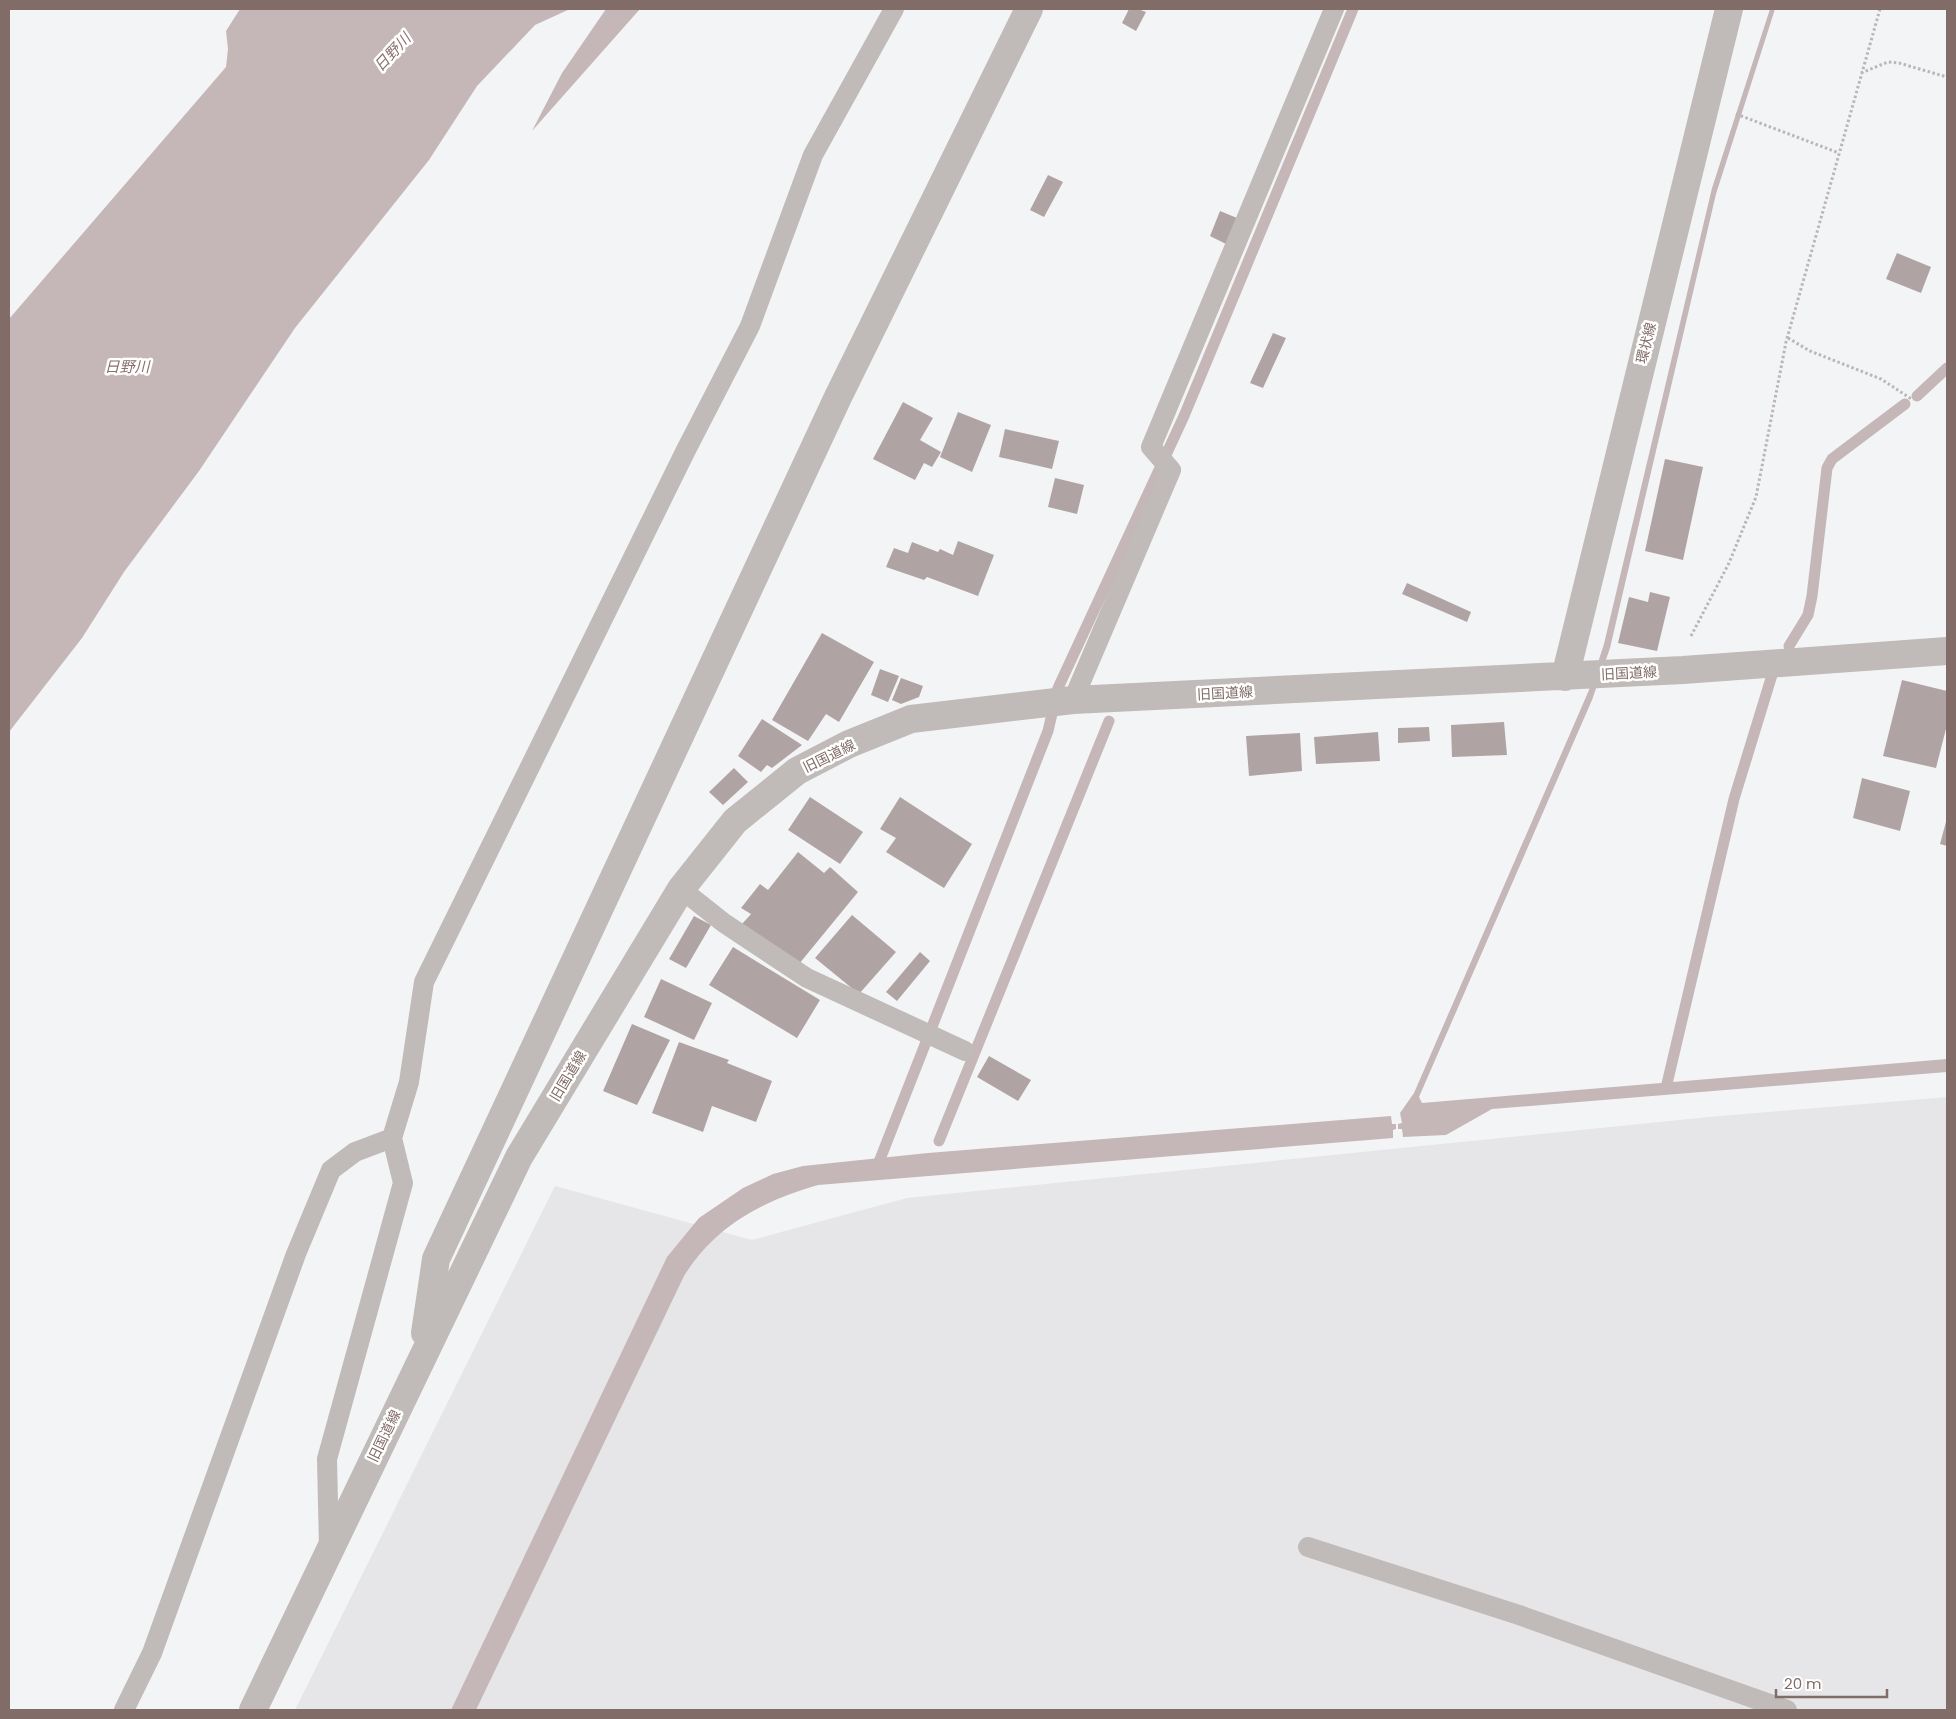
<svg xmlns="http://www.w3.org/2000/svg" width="1956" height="1719" font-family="Poppins,'Noto Sans JP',sans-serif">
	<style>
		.built { fill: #e6e5e7 }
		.water { fill: #c5b7b7 }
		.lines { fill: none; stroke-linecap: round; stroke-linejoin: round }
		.stream { stroke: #c5b7b7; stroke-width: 11 }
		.building { fill: #afa4a3 }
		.path { stroke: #bbb6b5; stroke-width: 3; stroke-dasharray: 2.5 2.5; stroke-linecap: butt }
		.lane { stroke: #c0bab8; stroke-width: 20 }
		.street { stroke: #c0bab8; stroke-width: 28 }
		.labels { text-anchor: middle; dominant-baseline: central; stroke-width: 5; stroke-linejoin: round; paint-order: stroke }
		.street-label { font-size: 14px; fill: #816c68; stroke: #fff }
		.water-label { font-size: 15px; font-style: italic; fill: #8a6f6f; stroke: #fff }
	</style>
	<rect width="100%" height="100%" fill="#f3f4f6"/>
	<!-- built -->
	<path class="built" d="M1947,1097V1710H295L555,1186L752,1240L907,1198L1709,1117Z"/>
	<!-- water -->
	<path class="water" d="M240,9H570L535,25L477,86L429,160L295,328L199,471L124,572L82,638L9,732V319L226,67L228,49L226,31Z
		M606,9H640L532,131L562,73Z
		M1770,9H1775L1716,194L1610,648L1592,700L1419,1097L1422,1103L1947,1059V1072L1492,1109L1446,1135L1403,1137L1402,1129H1398V1124L1402,1123L1400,1113L1414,1093L1589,690L1604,644L1712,188Z
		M1391,1116L1392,1124H1396V1129L1393,1130V1138L818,1185C762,1201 715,1226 684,1276L476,1710H451L667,1257L699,1218L743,1188L773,1174L803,1166L928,1153Z"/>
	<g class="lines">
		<!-- stream -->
		<path class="stream" d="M1917,396L1947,368
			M1789,646L1808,615L1812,596L1827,468L1832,459L1905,404
			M1666,1088L1734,799L1772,675
			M939,1141L1109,721
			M877,1167L1048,731L1058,688L1184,416L1353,9"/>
	</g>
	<!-- building -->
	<path class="building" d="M1129,9H1138L1146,12L1136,31L1122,23Z
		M1048,175L1063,182L1044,217L1030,210Z
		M1220,211L1237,218L1226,244L1210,236Z
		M1897,253L1931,267L1921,293L1886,279Z
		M1273,333L1286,338L1263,388L1250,383Z
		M903,402L933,418L920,440L941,452L932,467L924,463L915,480L873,459Z
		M958,412L991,425L972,472L940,457Z
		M1005,429L1059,441L1052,469L999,457Z
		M1665,459L1703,467L1683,560L1645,551Z
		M1055,478L1084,485L1077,514L1048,507Z
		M958,541L994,555L978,596L927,577L924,580L886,567L894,548L908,553L912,542L938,552L940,549L953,555Z
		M1407,583L1471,612L1467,622L1402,594Z
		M1650,592L1670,597L1657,651L1618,643L1629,597L1648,602Z
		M822,633L874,662L839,722L826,714L808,741L772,720Z
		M880,669L899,676L888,702L871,695Z
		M901,678L923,686L919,697L901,704L892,700Z
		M1902,680L1947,691V725L1936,768L1883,756Z
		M762,719L802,745L772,768L767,765L761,772L738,756Z
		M1504,722L1507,755L1452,757L1451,725Z
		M1429,727L1430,741L1398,743V728Z
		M1378,732L1380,761L1316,764L1314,737Z
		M1300,733L1302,771L1249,776L1246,736Z
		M734,768L748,782L723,805L709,792Z
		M1862,778L1910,791L1900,831L1853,818Z
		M810,797L863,832L840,864L788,830Z
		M900,797L972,844L944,888L886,852L896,838L880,829Z
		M1947,818V846L1940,844Z
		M798,852L824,873L830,867L858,892L799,964L742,924L751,914L741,908L760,884L768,890Z
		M852,915L896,952L859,994L815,958Z
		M694,916L711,925L686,968L669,959Z
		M733,947L820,1000L797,1038L709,985Z
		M920,952L930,961L897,1001L886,992Z
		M661,979L712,1003L694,1040L644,1017Z
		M632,1024L670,1040L637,1105L603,1091Z
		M679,1042L729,1060L727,1063L772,1081L756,1122L712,1106L703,1132L652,1113Z
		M989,1056L1031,1080L1018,1101L977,1077Z"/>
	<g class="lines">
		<!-- path -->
		<path class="path" d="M1861,73L1888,62L1899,63L1947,77
			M1736,114L1839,153
			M1788,338L1810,351L1881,379L1913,400
			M1691,636L1729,563L1756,497L1786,342L1880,9"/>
		<!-- lane -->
		<path class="lane" d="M1073,700L1171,470L1151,447L1334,9
			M681,889L724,923L807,978L965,1051
			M1308,1547L1519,1615L1787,1710
			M329,1548L327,1459L403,1183L392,1138L409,1082L424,982L686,450L750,326L813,155L894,9
			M124,1710L152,1653L296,1254L331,1170L355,1152L392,1138"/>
		<!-- street -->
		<path class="street" d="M1565,677L1729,9
			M425,1333L436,1259L838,397L1029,9
			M253,1710L519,1157L681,889L735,821L797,771L849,744L911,719L1073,700L1683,670L1947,651"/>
	</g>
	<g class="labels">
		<!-- street labels -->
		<g class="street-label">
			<text transform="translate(1646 343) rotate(-76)">環状線</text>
			<text transform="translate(1629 673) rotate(-3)">旧国道線</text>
			<text transform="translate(1225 693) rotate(-3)">旧国道線</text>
			<text transform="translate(829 756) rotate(-26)">旧国道線</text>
			<text transform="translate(568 1076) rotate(-59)">旧国道線</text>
			<text transform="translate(384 1436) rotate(-64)">旧国道線</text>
		</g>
		<!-- water labels -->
		<g class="water-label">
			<text transform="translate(392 52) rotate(-47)">日野川</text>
			<text x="127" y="366">日野川</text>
		</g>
	</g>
	<!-- border -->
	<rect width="1956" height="1719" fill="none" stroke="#816c68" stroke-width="20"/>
	<!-- scale -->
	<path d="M1776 1689v8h111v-8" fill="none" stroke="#816c68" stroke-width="2.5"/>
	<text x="1784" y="1689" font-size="15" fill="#816c68" stroke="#ffffff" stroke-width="4" paint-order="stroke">20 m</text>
</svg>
